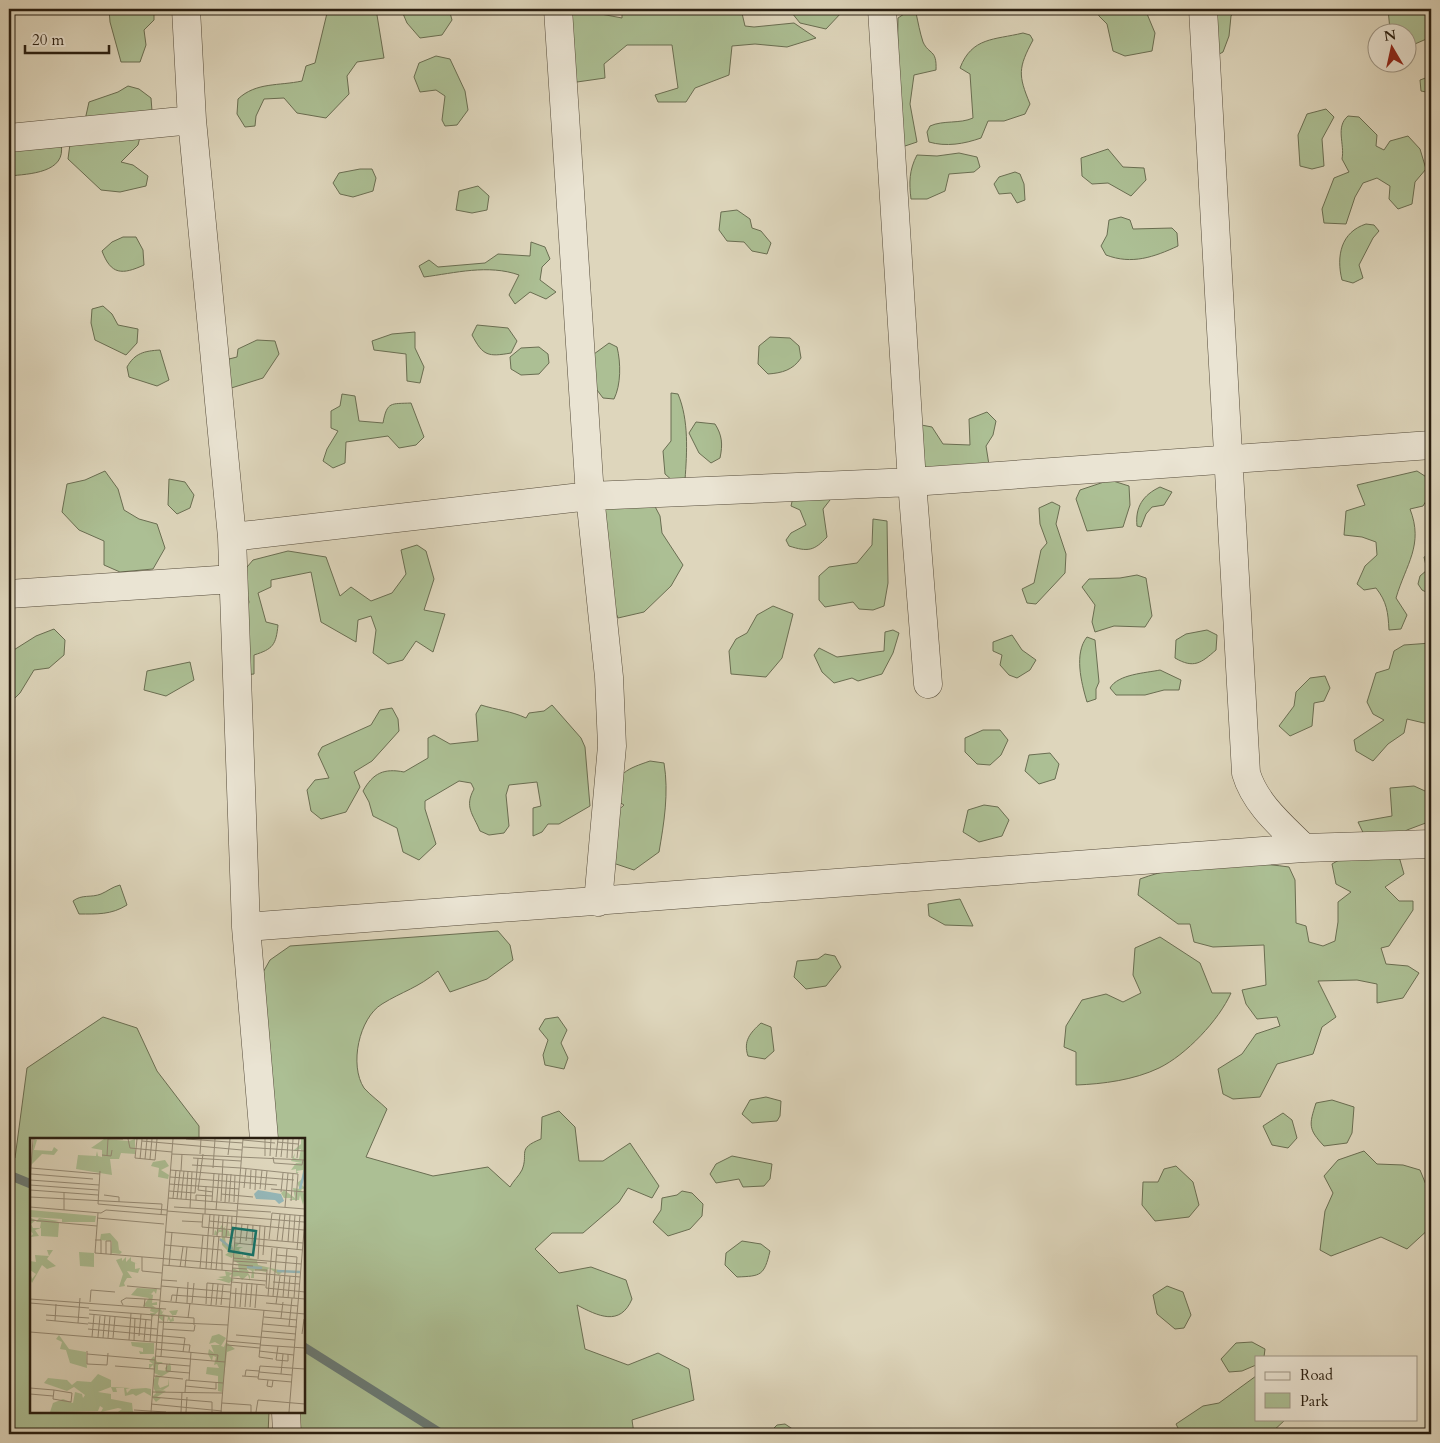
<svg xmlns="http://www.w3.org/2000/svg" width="1440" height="1443" font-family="Cardo,serif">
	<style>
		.green { fill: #acbf94; stroke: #6a6e52 }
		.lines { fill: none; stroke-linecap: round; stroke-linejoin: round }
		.stream { stroke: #6a7a75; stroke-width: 9 }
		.minor-casing { stroke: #564c3b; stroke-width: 29 }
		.minor { stroke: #eae4d3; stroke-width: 28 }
		.inset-river { fill: none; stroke: #95b7b8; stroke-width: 2.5 }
		.inset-road { fill: none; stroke: #968c77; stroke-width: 1 }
		.view { fill: #0f766e; fill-opacity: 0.15; stroke: #0f766e; stroke-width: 2.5 }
		.inset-edge { fill: none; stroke: #291e10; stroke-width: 2.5 }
	</style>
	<rect width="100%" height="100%" fill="#ded6bc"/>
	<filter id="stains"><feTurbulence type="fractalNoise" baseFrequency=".004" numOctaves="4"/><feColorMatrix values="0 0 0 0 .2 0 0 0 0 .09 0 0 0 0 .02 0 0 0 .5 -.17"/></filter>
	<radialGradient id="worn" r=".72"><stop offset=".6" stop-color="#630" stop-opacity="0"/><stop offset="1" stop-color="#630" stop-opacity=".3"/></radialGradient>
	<!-- green -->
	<path class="green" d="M109,9H154V20L144,30L146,45L140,62H121L110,22Z
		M328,9H376L384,58L357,62L347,76L349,94L326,118L297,113L284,98L264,99L256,116L255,126L245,127L237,114L238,99C256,82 279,86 302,81L306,66L315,63Z
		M401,9H449L452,20L442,35L420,38L407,23Z
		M616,9H741L745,26L754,27L794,23L816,38L787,47L755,44L732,46L729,75L695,88L686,102H658L655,95L678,88L672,45H627L604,64L605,78L570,83L572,14L585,11L622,18V12Z
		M794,9H840L842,12L826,29L800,23L792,13Z
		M1096,9H1145L1155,33L1152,51L1125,56L1113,51L1107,24L1099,16Z
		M1208,9H1236L1231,16L1229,36L1223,52L1210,59Z
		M1388,9H1431V37L1408,47V32H1393L1390,30Z
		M916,13C918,22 920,33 923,42C929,55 937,49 936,70L914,75L910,104L917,142L896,149L898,18L904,14Z
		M1023,33L1030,35L1033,40C1018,68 1018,75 1030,104L1025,114L1004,121H988L981,138C964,144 946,147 929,142L927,132L930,126C943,120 960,124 973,118L970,74L960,68C972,37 994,40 1023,33Z
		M436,56L450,59L465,91L468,110L457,125L445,126L442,120L445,96L436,90L420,92L414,77L419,63Z
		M1431,76V93L1421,91L1420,80Z
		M128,86L139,89L151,98L152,111L85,120L89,102L118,92Z
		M1326,109L1334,117L1322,139L1324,166L1312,169L1300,166L1298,135L1307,114Z
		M1348,116L1359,117L1377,135L1376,146L1384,150L1390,141L1408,136L1420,149L1426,169L1415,182L1412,204L1398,209L1389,199L1390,186L1377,178L1363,183L1355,197L1346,224L1324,223L1322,209L1334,178L1349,172L1342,159C1345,144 1335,127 1348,116Z
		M140,137L138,145L121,162L133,165L148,176L146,186L120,192L101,190L68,159L70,144Z
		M61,144C67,173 29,174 9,176V148Z
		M1108,149L1123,167L1144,168L1146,180L1131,196L1108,183L1092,184L1082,176L1081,158Z
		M959,153L977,157L980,167L974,172L949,174L945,191L927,199H911C909,183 909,170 917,155L937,156Z
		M360,169H372L376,178L373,191L353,197L340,194L333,183L339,173Z
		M1015,172L1020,174L1024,184L1025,200L1017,203L1011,193L999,194L994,184L999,177Z
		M478,186L489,196L487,210L472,213L456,210L459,191Z
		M737,210L750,219L752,228L761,231L771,243L767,254L752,251L744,242L727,241L719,230L721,212Z
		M1121,217L1130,220L1133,229L1172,228L1177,233L1178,246C1154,257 1132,265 1106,255L1101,246L1107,235L1109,220Z
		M1366,224L1374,225L1379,231L1373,238L1359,265L1363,278L1353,283L1342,280C1336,256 1341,232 1366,224Z
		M123,237H136L143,250L144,265C122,275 111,275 102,251L112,242Z
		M531,242L545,247L550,259L542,267L540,280L556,292L546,299L530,292L515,304L509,295L519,275C488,264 455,273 424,277L419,266L429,260L438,267L485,263L498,254L530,256Z
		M103,306L112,314L118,325L138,329L137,343L126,355L95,340L91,323L92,309Z
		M477,325L508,328L517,341L511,353C488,357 483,356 472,335Z
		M415,332V348L424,367L420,383L407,381L406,354L374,350L372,341L392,334Z
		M770,337L790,338L799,346L801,358C793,370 782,373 768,374L758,364L759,346Z
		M257,340L275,341L279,354L263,378L225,390L221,361L237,357L238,349Z
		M609,343L617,347C621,363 621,385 614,399L603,398L597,390L583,389L594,354Z
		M539,347L548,354L549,363L539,374L521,375L511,369L510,357L521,348Z
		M160,350L169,380L157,386L129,377L127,367C135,353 144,351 160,350Z
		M671,393L678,394C689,420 687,452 685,480L674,482L665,474L663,451L671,441Z
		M342,394L355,396L359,421L383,423C387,401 391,404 411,403L424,437L416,445L399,448L388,436L346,442L345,463L333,468L323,461L327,449L338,431L331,428V411L340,406Z
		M987,412L996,421L993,435L986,446L989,465L930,481L916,466V424L932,427L943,444L970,445L969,419Z
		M696,422L715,424C722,435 723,444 720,458L711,463L699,453L689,433Z
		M105,471L118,489L124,510L139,519L157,524L165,548L153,569L120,572L104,565V541L79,530L62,512L67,484L85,480Z
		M1417,471L1431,480V493L1423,506L1410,509C1424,545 1406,564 1396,598L1407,615L1401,629L1389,630C1388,612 1387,602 1376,588L1364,590L1357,584L1365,566L1377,555L1376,542L1362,537L1344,535L1346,511L1365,505L1357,485Z
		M169,479L185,482L194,495L190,508L177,514L168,505Z
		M1110,480L1129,486L1130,505L1123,527L1087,531L1076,499L1080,490Z
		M829,487L830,500L823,509L827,537C814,551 808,552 789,546L786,540L791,533L806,525L800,510L791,506L794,493Z
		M1160,487L1172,492L1164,505L1152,507L1146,514L1141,527L1137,526C1135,507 1143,495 1160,487Z
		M650,497L660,516L662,533L683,565L671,586L644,612L618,618L608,593L604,504Z
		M1052,502L1060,506L1056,524L1066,554L1065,573L1036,604L1027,603L1022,589L1034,583L1041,550L1047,543L1040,524L1039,508Z
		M873,519L887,521L888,583L884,606L873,610L859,609L853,602L825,607L819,600V576L829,567L857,563L872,545Z
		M417,545L426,551L434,579L424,610L445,614L433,652L416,641L403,660L388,664L373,653L376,630L371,616L358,620L356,642L321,622L311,572L271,580V587L258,593L266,622L278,625C276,645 273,649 254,655V674L244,675L243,623L249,602L242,573L253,560L288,551L326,557L340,596L351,587L371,601L392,593L406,574L401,550Z
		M1431,554V586L1428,593L1422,590L1418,584L1420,576L1427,570L1424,557Z
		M1137,575L1146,578L1152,616L1145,627L1114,626L1095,632L1092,622L1095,605L1082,587L1089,579L1120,578Z
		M773,606L793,614L782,658L766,677L731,674L729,651L736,639L747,633L757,615Z
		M54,629L65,640L64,655L49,668L34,670L20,693L9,704V653L36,636Z
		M893,630L899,633L893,653L882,674L858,681L852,678L834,683L822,672L814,655L819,648L837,657L884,651L885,632Z
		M1207,630L1217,635L1216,650C1201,663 1194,669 1175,658L1176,640L1186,634Z
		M1012,635L1022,650L1036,660L1030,670L1017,678L1009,675L1000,665L1002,655L993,651V642Z
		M1087,637L1095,640L1099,682L1096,689V699L1087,702C1081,682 1074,653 1087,637Z
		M1431,643V722L1424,723L1407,719L1404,733L1388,744L1373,761L1356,751L1354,740L1384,720L1373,714L1367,702L1376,673L1389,669L1394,651L1404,645Z
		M190,662L194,680L166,696L144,690L147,671Z
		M1160,670L1181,680L1179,690H1164L1145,695H1116L1110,688C1118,674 1146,673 1160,670Z
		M1325,676L1330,688L1324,701L1314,703L1312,726L1290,736L1279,726L1294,706L1296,692L1310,678Z
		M481,705C497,710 511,711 526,718L529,713L544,711L552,705L581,738L585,747L590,806L559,824H548L542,832L533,836V808L541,806L537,782L509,785L506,795L509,826L504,833L489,835L480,831C473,814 464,807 474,789L471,783L459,781L425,801V809L436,844L419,860L403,852L397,828L373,816L369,802L363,791C373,773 384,768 404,772L428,758V738L434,735L450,744L478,741L476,714Z
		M392,708L398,719L399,731L372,761L354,772L360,787L346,812L321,819L311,811L307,790L315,780L329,778L318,754L322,747L371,725L380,710Z
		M983,730H1000L1008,740L1001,755L990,765L977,764L965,752V738Z
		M1050,753L1059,764L1055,779L1039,784L1025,771L1029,755Z
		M650,761L664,763C669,793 664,823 659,852L634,870L613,863L610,818L624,805L612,798C617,772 627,769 650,761Z
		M1431,785V821L1407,830L1383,846L1369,845L1358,822L1392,816L1390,788L1414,786L1425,791Z
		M984,805L998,807L1009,820L1002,836L979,842L963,832L968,810Z
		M1398,853L1404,874L1385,887L1399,901H1413V910L1389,946L1381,948L1386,964L1408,966L1419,973L1403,998L1377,1003V984L1357,980L1318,981L1336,1017L1322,1027L1313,1054L1277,1064L1260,1097L1233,1099L1223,1094L1218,1069L1242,1054L1256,1034L1280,1026L1277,1017L1257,1019L1246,1004L1242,990L1266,985L1264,945L1213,947L1194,942L1190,924H1178L1138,895L1140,879C1186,862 1240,860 1289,867L1295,880L1296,923L1306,926L1309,942L1323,946L1335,941L1338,922V902L1351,892L1336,884L1332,864L1346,856Z
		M120,885L127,905C111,915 97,914 79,914L73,901C82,894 91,898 101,894C108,891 112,887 120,885Z
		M960,899L973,926L945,925L929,916L928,904Z
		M498,931L510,945L513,960L487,979L450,992L438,971C418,988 403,991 382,1004C359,1018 349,1065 364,1088C370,1095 380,1102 387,1109L366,1157L433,1176L488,1167L510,1187C513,1181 519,1176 522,1170C529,1153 516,1149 541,1139L542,1117L559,1111L575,1127L579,1161H603L630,1143L659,1186L652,1198L628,1188L619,1202L583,1233H552L535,1249L559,1273L591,1267L626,1280L632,1299C620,1327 598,1316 577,1305L585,1349L628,1365L658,1353L689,1369L694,1400L632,1420L634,1434H296L295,1412H304V1139H274L258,981L270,960L290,946Z
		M1160,937L1200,963L1212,993H1231C1219,1020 1186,1055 1159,1068C1134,1080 1103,1084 1076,1085V1052L1064,1047L1066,1026L1082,1000L1106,994L1123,1002L1141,993L1133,975L1135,948Z
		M825,954L835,956L841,967L826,986L806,989L794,977L797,961L818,959Z
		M103,1017L137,1028L157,1071L199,1126V1139H31V1412H269L268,1434H9V1160L15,1158L27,1068Z
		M558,1017L567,1030L561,1043L568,1058L564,1069L545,1065L543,1055L548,1040L539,1029L545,1019Z
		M761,1023L771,1027L774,1051L765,1059L748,1056C743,1041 750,1033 761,1023Z
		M766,1097L781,1101L780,1116L777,1121L752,1123L742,1114L750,1100Z
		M1332,1100L1354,1107L1352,1133L1347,1143L1324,1146C1308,1129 1309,1125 1316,1103Z
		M1283,1113L1292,1120L1297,1138L1288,1148L1272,1145L1263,1126Z
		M1364,1151L1377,1164L1403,1165L1420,1170L1431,1197V1227L1407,1249L1381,1237L1331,1256L1320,1250L1325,1211L1333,1193L1324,1176L1338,1160Z
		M732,1156L772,1164L770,1179L764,1186L743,1187L739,1179L716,1183L710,1174L716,1164Z
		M1176,1166L1193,1182L1199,1205L1189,1217L1155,1221L1142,1205L1143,1182H1158L1164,1169Z
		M682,1191L692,1193L703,1204L702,1216L690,1229L668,1236L653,1222L661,1210L662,1198L677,1195Z
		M742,1241L761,1244L770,1251C764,1276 761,1276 737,1277L725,1265L726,1253Z
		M1167,1286L1183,1292L1191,1315L1184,1328L1175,1329L1157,1314L1153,1295Z
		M1252,1342L1265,1349L1264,1357H1256V1365L1242,1371L1229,1372L1221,1359L1236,1343Z
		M1256,1376V1419H1286L1270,1434H1181L1176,1424L1203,1406L1219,1403Z
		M785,1424L800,1434H768L777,1425Z"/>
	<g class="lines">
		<!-- stream -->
		<path class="stream" d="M9,1175L31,1184
			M304,1347L442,1434"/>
		<defs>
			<path id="minor" d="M186,9L192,120L232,537L246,927L264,1139
				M558,9L590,496L609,677L612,746L598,902
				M882,9L912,482L928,684
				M1203,9L1246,773C1255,804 1282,826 1304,848
				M9,138L192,120
				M232,537L590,496L912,482L1431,445
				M9,594L233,579
				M246,927L1304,848L1431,844
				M286,1412L287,1434"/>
		</defs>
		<!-- minor casing -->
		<use href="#minor" class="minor-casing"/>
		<!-- minor -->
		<use href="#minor" class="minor"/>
	</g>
	<!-- overview -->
	<g transform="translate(30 1138)">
		<rect width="275" height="275" fill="#ded6bc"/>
		<path d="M4,1L7,2L4,12L22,13L24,9L28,12L24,17L12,16L0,28ZM74,1L99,3L105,1V16L91,15L89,21H80L82,37L46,31L48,17L66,18L67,13L68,18L72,19V12L61,10ZM271,1H275V33L271,46L275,50L271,52L275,57L273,67L270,57L269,62H259L263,60H254L251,55L254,52L265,60L263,50L270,51L267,45L272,41L273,32L266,33L269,35H266V31L261,32L266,25H272L261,23L265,15L264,20L269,21L271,11L263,13L271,6ZM135,22L139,28L131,32L139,37L138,41L128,39L129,30L121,28L123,24ZM0,72L66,78L65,84H32V81L0,79ZM1,80L6,82L1,86L3,90H10L11,84H6L9,80L29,83L25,84L29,85L28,99L11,98V90L5,92L9,98L0,99L3,96L0,92ZM193,85V90L198,87L194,90L199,93L200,98L195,99L196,107H202L204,113L205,106H209L206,109H213L209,111L211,118L213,116V119L217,120L216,118L220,115V120L229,122L227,123L228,127L253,133L249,137L239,130L236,134L227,132L223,133L227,137L224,135V140H221L222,133L216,130L219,134H211L218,135L220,138V143L218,137L212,142L209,138L202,139V136L199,138L204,142L199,145L186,141H194L188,139L196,138L195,133L202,135L203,130L209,133L208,127L204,128L209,126L203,122L204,116L202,120L195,117L199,114L192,107V94H189L187,97H184L185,92L188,95V91L192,92L190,90ZM80,95L88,104L89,112L92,114L90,116L81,115L82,103L70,102L71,96ZM17,112H23L17,121L26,128L17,131L12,127L2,145L0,141V134L2,141L6,136L0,132V123L6,124L5,117L19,118ZM49,114L64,115V129L50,128ZM96,119V124L101,119V123L108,126L105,125V131L110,130L108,135L97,133L102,140H97L94,145L93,142L95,148L89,149L93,136L86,122L92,120V123ZM107,150L127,151L126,156L124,153L121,156L116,154L123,157L122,165L127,164V167H122L126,170H121L131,171L132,174L134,172L132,176L139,178L141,182L143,178L139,173L148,172L146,177H143L144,183L140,184L139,181L137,184L138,179L134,178V184L128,179L129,173L122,179L120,175H125L120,173L121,170L113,168L119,160L101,157ZM189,196L196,200L191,208L194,209L196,204L205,211L197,214L192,254L188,253V238L176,236L177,229L189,230L187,226L184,227L186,219L183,218L182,223L178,216L179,211L184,215L181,207H190L185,204L179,206L182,198ZM29,197L39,211L56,214L57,230L40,225L36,212L30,211L32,204L26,201ZM101,204L124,205V216H110L109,213L113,214V210L102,208ZM124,218L127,224H133L128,227V232L137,233L135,230L140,225L141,229V233L129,240L128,246L130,250L138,247V240L139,248L133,252L125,251L136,253L127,259L131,260L126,264L122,259L126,255L124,251L123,244L126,237L131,238L124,235L123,227L119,231V226H123L119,223ZM68,236L81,242V249L100,250L96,251L97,255L101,251L116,250L121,251V258L114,254L106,258L103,256L95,258L94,250H86L87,254H83L81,249L68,254L81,256V261L102,265L103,274H88L92,271L88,270L71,274L73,270L70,268L68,273L20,274L23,265L33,261L43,265L45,254L52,256L53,260L55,257L44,249L37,253L14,245L18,240L37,242L42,247L47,243L61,244Z" fill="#acbf94"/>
		<path d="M228,52L251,56L254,63L249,66L245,62L226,61L224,56Z" fill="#95b7b8"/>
		<path class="inset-river" d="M270,51L275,32M190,101L202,111M217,129L232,130M247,133L270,134"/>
		<path class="inset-road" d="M78,1H93M98,1L100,10L142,14M107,1L105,20L125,22L127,1M156,1L213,5M213,2L245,5M112,3L212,12M247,4L268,6M213,9L275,13M142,16L275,22M170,16L171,1M173,16L168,52L183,54M72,17L81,18L82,12M198,17L200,1M77,18L78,1M235,18V1M240,18L241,1M243,19L244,25L272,27L273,22M246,19L248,1M251,19L253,1M163,20L211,23M257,20L258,1M262,20L263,1M267,20L269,1M110,21L112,1M115,21L117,1M120,21L122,1M162,27L211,30M1,30L70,36M183,30L185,1M211,30L268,36L266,63M140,32L264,42M70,33L68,66L137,72M151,33L152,16M1,36L63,41M140,39L247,47M0,42L69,47M0,44L3,1M139,46L209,51M0,47L68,52M214,50L216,31M220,51L221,32M230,51L232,32M241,51L275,54M0,52L68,57M225,52L226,32M235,52L237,33M139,53L165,55L168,20M34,54V72M251,54L253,35M191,56L223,59M74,57L89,59V64M0,59L132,66L131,77M138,60L275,71M143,60L146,32M147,61L150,33M151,61L154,33M156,61L158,33M166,62V57L182,58M182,63L184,35M191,63L193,22M261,63L263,35M195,64L197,36M199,64L201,36M204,64L205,37M0,69L71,75L76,72M144,69L207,73M255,69L258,35M160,70L162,34M76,72L137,77M186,72L189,36M208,72L241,74M137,73L274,84M68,75L65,115L223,128M173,76L172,89L206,92M175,76L176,48M67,80L134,86M0,82L67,88M152,83L172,84M179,83L274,92M136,94L205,100M178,97L180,76M183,97L184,77M187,98L189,77M192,98L193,78M196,99L198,78M201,99L202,78M205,99L273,105M239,101L242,75L275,78M65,102H71V116M216,103L218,86M247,103L250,76M252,103L255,76M258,104L260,77M263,104L265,77M205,105L273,112M210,106L212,86M135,107L192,112V132M222,107L223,87M267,112L270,77M76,116V103H81V117M233,117L235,88M246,117L267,119M112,119V133L132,135M203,120L271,126M228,121L230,87M203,123L237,125M133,127L270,139M139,128L142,94M150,129L153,109M155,129L157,109M170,130L173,97M202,130L217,131M176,131L178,97M181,131L184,98M186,132L189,98M225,132H237L236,150L275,154M202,140L236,143M132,142L147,143M201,144L235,147M243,144L270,146M97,148L131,151M131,148L200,154M200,155L275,161M238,158L242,110M243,158L247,110M253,159L257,111M258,160L260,138M264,160L267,119M0,161L136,171M130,163L275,176M141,163L142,157L200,161M60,164L61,152L85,154M146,164L148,149M0,165L59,170M157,165L158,144M162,165L164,145M236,165L268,168M176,166L177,145L201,147M246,166L250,138M93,167L91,163L96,160L115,161M181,167L183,146M186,167L188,146M191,167L193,147M114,169L115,161L130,162M205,169L206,150M210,169L212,145M215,169L217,145M220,169L222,145M225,170L227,146M59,172L164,180V187M234,172L229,219L243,221M59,176L121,182M16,177L59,180M234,179L267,182M158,180L160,165M251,180L253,164M16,182L58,186M25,183L26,166M128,184L198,187M48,185L50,160M58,185L127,191M233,186L267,189M259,188L262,160M58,191L155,200L153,214M133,191L164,193L165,187M232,193L266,196M0,194L160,207L159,214M272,196L274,181M206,197L265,202M109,198L111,176M62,199L64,177M68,199L70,178M73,200L75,178M78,200L80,178M83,200L85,179M99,202L101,175M104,202L105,180M114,203L116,181M196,203L230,206M120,204L122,177M197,207L230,210M230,207L275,210M248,208L246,222L258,223V216M126,211L188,217L187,223M57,213V226L77,227L78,215M229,213L264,217M57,216L125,222M125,218L195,224M131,218L134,178M125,225L160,228M137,226L136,233L160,235M85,228L124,231M229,234L262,237M251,236L253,216M124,238L153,241M212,238L228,239M215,238L216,232L229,233M159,242L161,214M238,242L237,248L242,249L243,242M262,244L228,241L230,228L275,231M155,248L186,251V244M0,250L24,252L42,255L41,264L23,261L24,252M122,254L192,255M155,254L156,242L193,245M0,256L23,258M122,259L182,264V274M192,265L221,267V274M121,266L192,273M104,272L136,274M121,274L143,1M151,274L152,254M156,274L157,259M191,274L213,1M226,274L228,262L275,266M259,274L275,81"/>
		<path class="view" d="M203,90L226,93L223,117L199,113Z"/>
		<rect width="275" height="275" class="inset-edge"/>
	</g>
	<!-- margin -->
	<rect width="1440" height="1443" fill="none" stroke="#ded6bc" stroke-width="30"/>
	<rect x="10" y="10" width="1420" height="1423" fill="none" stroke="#291e10" stroke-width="2.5"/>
	<rect x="15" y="15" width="1410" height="1413" fill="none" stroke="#291e10"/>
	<!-- legend -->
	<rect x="1255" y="1356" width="162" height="65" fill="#eae4d3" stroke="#9d9585"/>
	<rect x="1265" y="1372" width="25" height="8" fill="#eae4d3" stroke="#9d9585"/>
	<text x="1300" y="1380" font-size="15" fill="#291e10">Road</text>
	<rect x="1265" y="1393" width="25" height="15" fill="#acbf94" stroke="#9d9585"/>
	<text x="1300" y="1406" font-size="15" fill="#291e10">Park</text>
	<!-- north arrow -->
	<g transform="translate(1392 48) rotate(351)"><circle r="24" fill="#eae4d3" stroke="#9d9585"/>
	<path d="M0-4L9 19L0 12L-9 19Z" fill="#8f2418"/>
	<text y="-8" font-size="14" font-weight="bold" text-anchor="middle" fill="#291e10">N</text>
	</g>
	<!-- scale -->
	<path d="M25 45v8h84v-8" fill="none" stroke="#291e10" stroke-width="2.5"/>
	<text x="32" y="45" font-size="15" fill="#291e10" stroke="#eae4d3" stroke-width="4" paint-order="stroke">20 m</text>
	<rect width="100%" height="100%" filter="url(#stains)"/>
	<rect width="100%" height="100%" fill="url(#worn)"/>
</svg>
